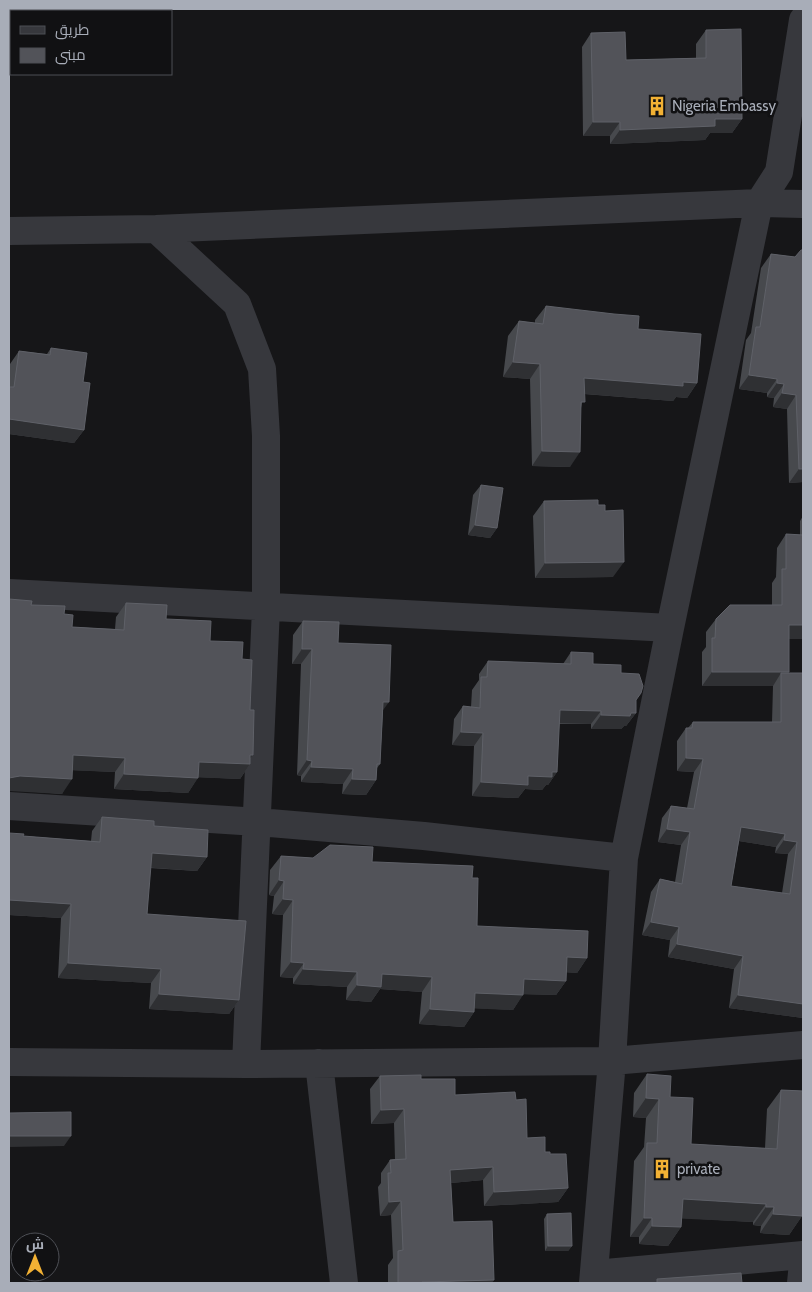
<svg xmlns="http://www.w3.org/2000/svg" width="812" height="1292" font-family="Cabin,Cairo,sans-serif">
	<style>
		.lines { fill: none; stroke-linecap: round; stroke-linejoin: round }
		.minor { stroke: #37383d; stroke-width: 28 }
		.wall { fill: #47494d; fill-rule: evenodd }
		.shaded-wall { fill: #2f3033 }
		.building { fill: #525359; stroke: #5f6168; fill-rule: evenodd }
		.labels { text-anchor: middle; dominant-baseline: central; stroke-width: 5; stroke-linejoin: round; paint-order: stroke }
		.poi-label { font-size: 15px; fill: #a8adb8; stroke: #111113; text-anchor: start }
	</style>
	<rect width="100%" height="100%" fill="#161618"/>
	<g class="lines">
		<!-- minor -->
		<path class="minor" d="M156,229L237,304L262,369L266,436V608L246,1064
			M9,231L156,229L759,203L803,204
			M9,593L670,628
			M9,806L258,822L424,836L624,858
			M9,1062L246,1064L612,1061L803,1045
			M319,1063L344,1283
			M595,1274L803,1255
			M593,1283L612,1061L624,858L670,628L759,203L779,172L803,20
			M801,1283L803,1263"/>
	</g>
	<!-- wall -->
	<path class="wall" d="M706,30L742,119L732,133H710L705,140L610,144V136H583L582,47L591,33L626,60L696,58V44Z
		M803,249V482L789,483L787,409L773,407L774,398L767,397V393L739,389L746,340L751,333L761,268L771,254L795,257Z
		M546,306L638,329L697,383L687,398L676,397L673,401L584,394L581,408L570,467L532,466L530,379L503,377L508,336L519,321L535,323V320Z
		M51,348L83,382L84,430L74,443L9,434V370L10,364L19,351L47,354Z
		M481,485L497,528L490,538L468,535L473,495Z
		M544,501L598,505L605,511L613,577L535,578L533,516Z
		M803,516V639H789V672L788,673H803V1018L729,1008L734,969L668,957L670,940L642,935L651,892L660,879L675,882L681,845L658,842L662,818L671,806L687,808L694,772L677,771V741L686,728H688L693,722H772L773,686H702V652L706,647V632L716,619L772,605V583L776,577L777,548L786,534L800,535V521ZM739,841L776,847L775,853L788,854L782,893L731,886Z
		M126,603L166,619L210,641L242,659L250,710L253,755L250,759V764L240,779L198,777L188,793L114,789L115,772L73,770L62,794L10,790L31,605L64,614L72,627L115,629L116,617Z
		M303,621L338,643L383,711L380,764L377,768L376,780L366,795L342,794L343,784L301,782V776L297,775L301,664H292L293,635Z
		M571,652L593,664L621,673L636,701V713L626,726H624L621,729H591V724H559L557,772L548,785H546L542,790L525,789L518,798L472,796L474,746L452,745L454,719L463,706L471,707L472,690L479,680V674L488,661L563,664Z
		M102,817L154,826L207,857L197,871L150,868L147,914L239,1000L229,1014L149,1009L151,983L58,978L61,918L9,915V833L23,836L91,841L92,831Z
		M281,856L372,862L472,878L477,926L587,958L577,973L566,972V981L556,995L523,994L513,1010L474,1008V1012L464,1027L419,1024L422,992L380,989L371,1002L346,1000L347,987L293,984V978L280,977L283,915L272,914L274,896L269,895L270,870Z
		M647,1074L670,1097L691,1144L765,1148L767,1109L781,1090L803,1091V1209L802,1216L789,1235L760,1233L761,1226L753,1225V1222L682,1218L681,1227L668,1246L639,1244V1237H630L634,1161L644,1147L646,1118L633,1117L634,1093Z
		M380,1076L421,1079L455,1095L516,1100L527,1138L545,1152L550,1154L568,1188L558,1202L484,1206L483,1180L451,1183L453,1222L492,1283H388V1265L393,1258L391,1215L380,1216L378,1187L381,1183V1173L390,1160L395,1159L394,1123L371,1124L370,1089Z
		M547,1214L572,1246L568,1251H545L544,1219Z"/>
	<!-- shaded-wall -->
	<path class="shaded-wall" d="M715,119H742L732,133H710L705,140L610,144L620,130Z
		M593,122H620L610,136H583Z
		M513,362L540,364L530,379L503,377Z
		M749,375L777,379L767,393L739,389Z
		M584,378L683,382L697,383L687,398L676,397L673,401L573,393Z
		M777,383L784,384L774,398L767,397Z
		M782,393L796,395L787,409L773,407Z
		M9,419L84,430L74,443L9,434Z
		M542,451L580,452L570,467L532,466Z
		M799,469H803V482L789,483Z
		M475,525L497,528L490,538L468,535Z
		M624,562L613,577L535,578L545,563Z
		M789,625H803V639H779Z
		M302,649H312L301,664H292Z
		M712,672H789L781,683V673L773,686H702Z
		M383,702H389L378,717Z
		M560,710L601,711L591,724L551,723Z
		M631,713H636L626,726H624L621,729H591L601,715Z
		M461,732L483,733L474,746L452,745Z
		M73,755L125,758L115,772L63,770Z
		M250,755H253L246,764H250L240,779L189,777L199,762Z
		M686,758L703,759L694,772L677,771Z
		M307,760L312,761L301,776L297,775Z
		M311,767L353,769L343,784L301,782Z
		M552,772H557L548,785H546L542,790L525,789L518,798L472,796L481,782Z
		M124,774L198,778L188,793L114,789Z
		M20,776L72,779L62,794L9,791V778Z
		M352,779L376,780L366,795L342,794Z
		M741,827L785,834L776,847L732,840Z
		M667,829L690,832L681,845L658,842Z
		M784,840L797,842L788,854L775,853Z
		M152,853L207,857L197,871L142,867Z
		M279,880L284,881L274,896L269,895Z
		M283,899L293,900L283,915L272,914Z
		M9,900L71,904L61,918L9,915Z
		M651,922L679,927L670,940L642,935Z
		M677,944L743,956L734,969L668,957Z
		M567,957L587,958L577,973L557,972Z
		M291,962L304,963L293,978L280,977Z
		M68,963L161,969L151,983L58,978Z
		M303,969L357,972L347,987L293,984Z
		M382,974L432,977L422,992L380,989L371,1002L346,1000L357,985Z
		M524,979L566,981L556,995L513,994Z
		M475,993L523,995L513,1010L465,1008Z
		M159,994L239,1000L229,1014L149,1009Z
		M738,995L803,1004V1018L729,1008Z
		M430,1009L474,1012L464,1027L419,1024Z
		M646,1098L659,1099L646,1118L633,1117Z
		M404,1109L394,1123L371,1124L381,1110Z
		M9,1136H71L64,1146L9,1147Z
		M493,1167L483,1180L441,1184L450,1170Z
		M568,1188L558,1202L484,1206L494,1192Z
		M683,1199L766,1204L753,1222L670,1218Z
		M401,1201L391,1215L380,1216L389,1202Z
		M766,1207H774L761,1226L753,1225Z
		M773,1214L802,1216L789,1235L760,1233Z
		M644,1218H652L639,1237H630Z
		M652,1226L681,1227L668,1246L639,1244Z
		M548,1246H572L568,1251H545Z
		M494,1280L492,1283H421L422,1282Z"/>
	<!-- building -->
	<path class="building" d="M741,29L742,119H715V126L620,130V122H593L591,33L625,32L626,60L706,58V30Z
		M801,250H803V469H799L796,395L782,393L784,384L777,383V379L749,375L756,327H760L771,254L795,257Z
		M546,306L614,314L639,316L638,329L701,334L697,383L683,382V386L584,378L585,402H581L580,452L542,451L540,364L513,362L519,321L543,324Z
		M51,348L87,353L83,382L90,383L84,430L9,419V387H14L19,351L50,355Z
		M481,485L503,488L497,528L475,525Z
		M598,500V505H605V511L623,510L624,562L545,563L544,501Z
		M786,534L803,535V625H789V672H712V638H715L716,619L730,605H782V569H786Z
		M9,599L32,601L31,605L65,606L64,614L73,615L72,627L124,630L126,603L167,605L166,619L211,621L210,641L243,642L242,659L252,660L250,710H254L253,755H250V764L199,762L198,778L124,774L125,758L73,755L72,779L20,776L9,778Z
		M303,621L339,622L338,643L391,645L389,702H383L380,764H377L376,780L352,779L353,769L311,767L312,761L307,760L312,649H302Z
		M571,652L593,653V664L621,665V673L639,674L643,686L641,693L636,700V713H631L630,716L601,715V711L560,710L557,772H552V777L528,776V785L481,782L483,733L461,732L463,706L480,708L481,677H487L488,661L571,664Z
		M781,673H803V1004L738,995L743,956L677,944L679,927L651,922L660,879L682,884L690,832L667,829L671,806L694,809L703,759L686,758V728H692L693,722H781ZM741,827L785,834L784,840L797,842L790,894L731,886Z
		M102,817L154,821V826L208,830L207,857L152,853L147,914L246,921L239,1000L159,994L161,969L68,963L71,904L9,900V833L24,834L23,836L100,842Z
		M330,845L373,847L372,862H376L473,866L472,878H478L477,926L588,931L587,958L567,957L566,981L524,979L523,995L475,993L474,1012L430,1009L432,977L382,974L381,987L357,985V972L303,969L304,963L291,962L293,900L283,899L284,881L279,880L281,856L313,858Z
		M647,1074L671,1076L670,1097L693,1098L691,1144L777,1149L781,1090L803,1091V1195L802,1216L773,1214L774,1207H766V1204L683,1199L681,1227L652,1226V1218H644L647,1143H657L659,1099L646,1098Z
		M421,1075V1079H455V1095L515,1092L516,1100L526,1099L527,1138L545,1137V1152H550V1154H566L568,1188L494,1192L493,1167L450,1170L453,1222L492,1221L494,1280L422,1282V1283H398V1251L403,1250L401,1201L389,1202L388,1173H391L390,1160L406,1159L404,1109L381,1110L380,1076Z
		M71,1112V1136H9V1113Z
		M571,1213L572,1246H548L547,1214Z
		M741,1273L742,1283H657V1279Z"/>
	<!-- icons -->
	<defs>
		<symbol id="building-bare" viewBox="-9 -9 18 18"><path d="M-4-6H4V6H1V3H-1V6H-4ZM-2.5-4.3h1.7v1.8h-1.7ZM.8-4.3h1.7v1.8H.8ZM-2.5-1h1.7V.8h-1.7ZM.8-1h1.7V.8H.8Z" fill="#f2b134" stroke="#111113" stroke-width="2.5" paint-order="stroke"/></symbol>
	</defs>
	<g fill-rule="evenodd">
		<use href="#building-bare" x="643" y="92" width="28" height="28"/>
		<use href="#building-bare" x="648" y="1155" width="28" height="28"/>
	</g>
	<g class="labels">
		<!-- poi labels -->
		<g class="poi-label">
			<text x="672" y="106">Nigeria Embassy</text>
			<text x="677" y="1169">private</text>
		</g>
	</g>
	<!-- border -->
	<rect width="812" height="1292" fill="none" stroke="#a8adb8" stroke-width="20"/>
	<!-- legend -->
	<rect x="10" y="10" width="162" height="65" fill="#111113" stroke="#4d4f55"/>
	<rect x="20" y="26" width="25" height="8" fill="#37383d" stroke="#4d4f55"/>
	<text x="55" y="35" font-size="15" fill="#a8adb8">طريق</text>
	<rect x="20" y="48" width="25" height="15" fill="#525359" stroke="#4d4f55"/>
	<text x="55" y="60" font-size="15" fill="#a8adb8">مبنى</text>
	<!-- north arrow -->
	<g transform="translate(35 1257)"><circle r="24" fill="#111113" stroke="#4d4f55"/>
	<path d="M0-4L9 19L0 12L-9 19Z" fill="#f2b134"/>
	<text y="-8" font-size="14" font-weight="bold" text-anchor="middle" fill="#a8adb8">ش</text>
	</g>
</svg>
